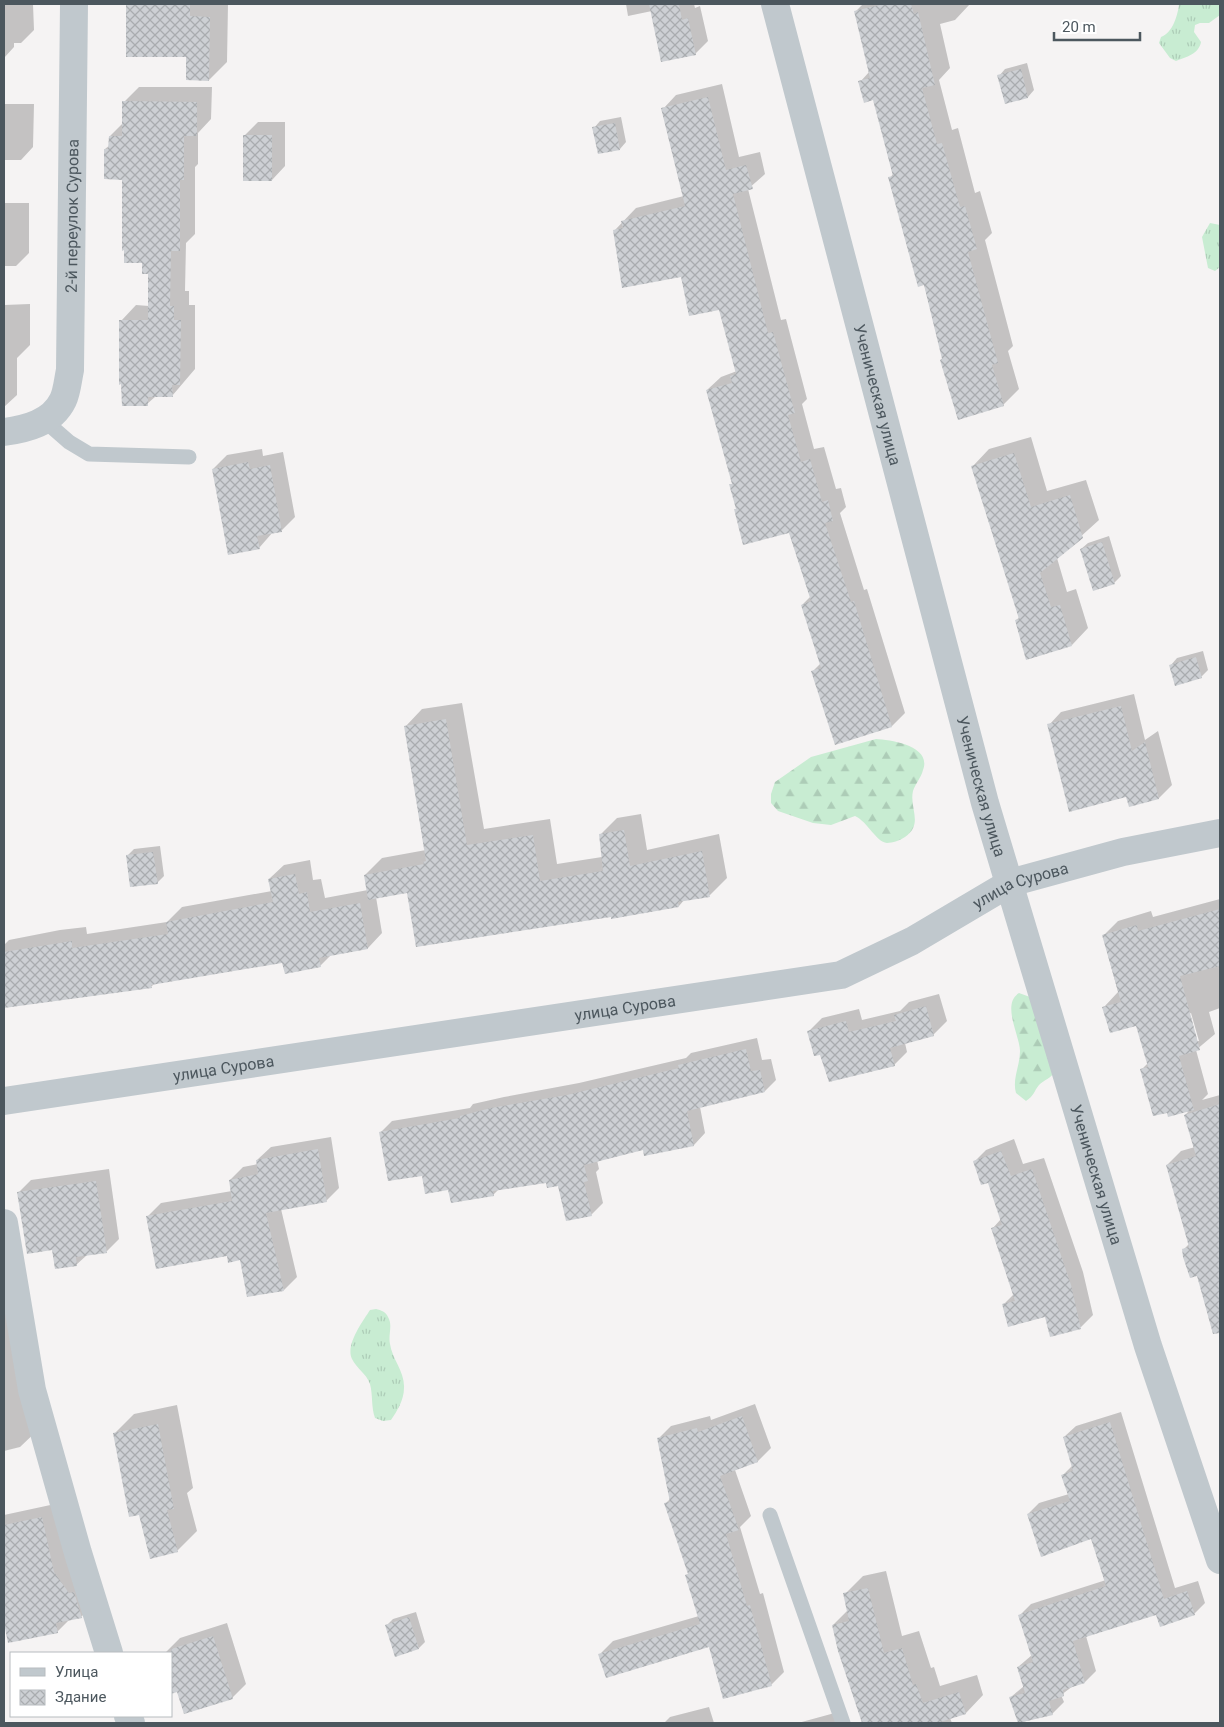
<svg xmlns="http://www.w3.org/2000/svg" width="1224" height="1727" font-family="Roboto,sans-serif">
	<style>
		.grass { fill: url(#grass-tufts) }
		.forest { fill: url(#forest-firs) }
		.shadow { fill: #0003; fill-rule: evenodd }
		.building { fill: url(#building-cross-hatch) }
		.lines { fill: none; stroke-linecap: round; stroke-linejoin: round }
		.service { stroke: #c0c8cd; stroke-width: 15 }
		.minor { stroke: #c0c8cd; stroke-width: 28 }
		.labels { text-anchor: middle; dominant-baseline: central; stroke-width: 5; stroke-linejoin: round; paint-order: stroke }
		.street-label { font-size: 16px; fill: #4c575e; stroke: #fff }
	</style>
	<defs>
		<pattern id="grass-tufts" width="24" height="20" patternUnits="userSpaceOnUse" patternTransform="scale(1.25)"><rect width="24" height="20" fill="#c8ecd2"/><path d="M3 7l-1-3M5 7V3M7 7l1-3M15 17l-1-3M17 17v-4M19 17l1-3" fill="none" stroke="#adccb7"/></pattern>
		<pattern id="forest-firs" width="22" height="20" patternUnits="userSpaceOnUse" patternTransform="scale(1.25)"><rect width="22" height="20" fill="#c8ecd2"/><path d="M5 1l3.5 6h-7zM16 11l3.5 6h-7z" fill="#adccb7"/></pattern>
		<pattern id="building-cross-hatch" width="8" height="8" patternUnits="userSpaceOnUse" patternTransform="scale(1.25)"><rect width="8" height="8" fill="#cdd0d4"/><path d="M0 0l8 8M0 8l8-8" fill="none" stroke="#a9acaf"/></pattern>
	</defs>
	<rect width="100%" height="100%" fill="#f5f3f3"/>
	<!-- grass -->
	<path class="grass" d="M1179,4H1220V15L1209,23H1200L1195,25L1194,32L1201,42C1199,54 1186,57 1176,61L1170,58L1159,43L1161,37C1173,33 1178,14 1179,4Z
		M1210,223L1220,225V267L1215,271L1208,268L1202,237Z
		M376,1309C381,1310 386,1312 388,1317C393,1325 388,1335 390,1344C392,1359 405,1372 404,1388C404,1400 397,1411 391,1420L383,1421L375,1418C371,1407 373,1395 370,1384C366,1373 357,1369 352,1359C345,1345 363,1321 370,1310Z"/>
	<!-- forest -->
	<path class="forest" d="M876,739C892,740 932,746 923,770C921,778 915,784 913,791C909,808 924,824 905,837C901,840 892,843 887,843C876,842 868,822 855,816L831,825L813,823L778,811L771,803V794L775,782L811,757Z
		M1019,993L1030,997L1055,1072C1051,1078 1044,1080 1039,1085C1034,1091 1034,1096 1026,1101L1016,1093C1012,1079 1020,1066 1020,1051C1020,1036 1001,1004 1019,993Z"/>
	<!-- shadow -->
	<path class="shadow" d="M4,4H33L34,30L21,43H14V47L4,58Z
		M127,4H228L227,62L209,80L187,56H127Z
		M626,4H694L695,8L700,6L708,41L695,54L652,11L628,16Z
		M863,4H970L955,20L940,24L950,68L939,80L952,130L958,128L975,193L980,191L992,233L985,240L1013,346L1008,351L1019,389L1003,405L941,360L943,357L924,284L890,178L893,174L874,99L860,82L870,71L856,11Z
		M1027,63L1034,90L1028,97L1006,102L999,76L1005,69Z
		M722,84L739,157L760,152L765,174L748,189L781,320L786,319L807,399L802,404L814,449L824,447L836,489L841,488L846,507L840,513L864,590L867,589L905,713L892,726L835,743L813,671L821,663L802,605L811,596L789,532L735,510L737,508L731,485L733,483L707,390L721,377L737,371L720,308L682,276L615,230L636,208L684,196L663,109L676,95Z
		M139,87H212L211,119L198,133V164L195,167V234L186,243L185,291H189V305H195V369L172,396H156L147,404L121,321L136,305L149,306V273L143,262L124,178L105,149L110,145V136L123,123L124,102Z
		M4,104H34L33,147L21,160H4Z
		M621,117L626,142L620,149L594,128L600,121Z
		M258,122H285V166L272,180L244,136Z
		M4,203H29V253L16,266H4Z
		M30,304V345L17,358V395L4,407V305Z
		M1031,437L1047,491L1086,480L1099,520L1057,558L1067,592L1076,589L1088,628L1072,645L1016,620L1020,617L973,466L989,449Z
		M262,449L263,456L283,452L295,517L281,531L273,532L259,548L213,469L227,455Z
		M1109,536L1121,576L1114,583L1081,549L1088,543Z
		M1203,651L1208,670L1201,677L1171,665L1177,658Z
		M1134,694L1145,740L1158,731L1172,785L1159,798L1130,805L1127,795L1049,725L1061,712Z
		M462,703L484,829L550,819L557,864L602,857L600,835L617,818L641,814L647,850L719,834L727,878L710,895L685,899L679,906L612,915L408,892L376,897L382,933L368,948L332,954L320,966L283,961L155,983L151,987L4,1007V945L9,940L60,930L86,927L87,934L167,922L182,907L272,891L269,879L284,865L310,860L313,880L321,879L325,898L368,890L365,875L382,858L426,850L405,727L422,709Z
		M160,846L164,876L157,883L127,856L134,849Z
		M1220,899V1008L1209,1012L1215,1034L1196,1050L1208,1094L1202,1100L1220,1095V1298L1205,1302L1198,1274L1184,1249L1189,1244L1167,1165L1181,1151L1195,1147L1185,1115L1190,1110L1141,1070L1148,1063L1137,1024L1104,1007L1118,992L1103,936L1118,921L1151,911L1153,917ZM1191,1013L1199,1041H1197L1189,1014Z
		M939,994L947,1021L933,1035L905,1043L907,1052L894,1065L821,1053L809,1031L822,1018L859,1009L862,1020L900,1011L909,1002Z
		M757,1038L762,1060L771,1059L776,1080L765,1091L700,1107L705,1133L694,1145L644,1149L597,1160L599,1169L596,1172L603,1203L591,1215L559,1184L547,1182L499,1189L493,1195L449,1188L423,1174L380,1133L392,1121L470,1108L473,1104L504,1097L579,1083L686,1058L691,1053Z
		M331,1137L339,1188L326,1201L281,1209L297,1277L284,1290L241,1259L228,1255L148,1216L161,1203L232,1191L230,1180L243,1167L258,1164L257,1160L271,1147Z
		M1014,1139L1023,1164L1044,1158L1083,1272L1093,1315L1081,1327L1051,1335L1046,1316L1003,1305L1014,1294L992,1229L1001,1219L989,1181L974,1162L986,1150Z
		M109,1169L119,1239L106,1252L87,1255L76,1265L53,1248L18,1193L31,1180Z
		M12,1305L40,1428L20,1447L4,1451V1306Z
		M755,1404L771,1448L758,1461L735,1470L751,1516L740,1527L760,1594L763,1593L784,1672L771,1685L710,1646L600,1654L613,1641L699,1616L687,1575L689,1573L665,1504L671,1498L658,1439L671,1426L710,1416L711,1420Z
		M177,1405L193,1488L187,1493L197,1531L177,1551L140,1514L114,1434L134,1414Z
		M1121,1412L1175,1588L1198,1581L1205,1603L1194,1614L1157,1613L1086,1636L1096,1671L1085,1682L1073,1686L1061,1695L1064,1702L1052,1714L1019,1723L1011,1697L1024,1686L1018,1667L1032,1655L1020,1615L1031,1604L1106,1580L1092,1537L1028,1514L1039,1503L1069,1494L1063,1475L1073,1465L1064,1437L1076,1426Z
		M55,1504L94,1604L81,1617L70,1619L57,1632L9,1641L4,1618V1515Z
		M886,1571L902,1636L919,1631L931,1668L934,1667L940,1686L977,1675L983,1695L966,1713L950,1718L952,1723H864L833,1625L848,1610L845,1594L863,1576Z
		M416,1612L425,1642L419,1648L386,1626L393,1619Z
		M227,1623L246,1684L232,1698L171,1653L166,1652L180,1638Z
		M709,1707L714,1723H664L670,1717Z
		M842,1711L845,1723H798Z"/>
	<!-- building -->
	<path class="building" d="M126,4H190V16L210,17L209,81L186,80V57H126Z
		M649,4H679L682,20L688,18L696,55L661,62Z
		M884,4H911L914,14L918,12L935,85L922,88L937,144L942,143L960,207L965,206L977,249L968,252L998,363L992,365L1004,406L958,420L940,360L942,359L924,285L918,287L888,177L893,176L873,100L864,103L858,81L870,78L854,11Z
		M1021,69L1028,98L1005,104L997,75Z
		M708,97L726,170L746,165L753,189L733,194L768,333L773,332L795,413L788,415L801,462L810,459L822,502L828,500L833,521L825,523L851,602L854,601L892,727L835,745L811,671L821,668L801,605L811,601L789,533L743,545L734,509H736L729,484H732L706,390L732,383L730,376L736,374L719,310L689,316L681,277L622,288L613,230L623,228L621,221L685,206L661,108Z
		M122,101L197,102V136H184V180H180V251H171L170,306H174V320H181L180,385H172L173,397H148V406H122L121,384L119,385V320H148V274H142V263H124V250L122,251V180L104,179V149H108L109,136H122Z
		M615,123L620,150L598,154L592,127Z
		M243,135H272V181H243Z
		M1014,453L1031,507L1070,495L1083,538L1040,573L1051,607L1060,605L1072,646L1026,660L1015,620L1019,619L971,466Z
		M248,462L250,469L270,465L282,532L257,536L260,549L228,555L212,469Z
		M1102,542L1115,584L1093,591L1080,549Z
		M1196,657L1202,678L1175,686L1169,665Z
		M1121,706L1132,751L1145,742L1159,799L1129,807L1126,797L1069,812L1047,724Z
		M446,719L467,845L533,835L540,881L603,871L599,834L624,830L630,866L702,851L710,897L678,902L679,907L611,919V917L416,947L407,893L368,900L364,875L424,864L423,862L426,861L404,726Z
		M153,852L158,884L130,887L126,855Z
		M295,874L299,894L307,892L310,912L360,903L368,949L319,958L321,967L285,974L282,963L151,985L152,988L4,1008V952L72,941V948L168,934L166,922L273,902L268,879Z
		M1220,909V966L1180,976L1200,1050L1179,1056L1194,1110L1168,1117L1167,1113L1153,1116L1140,1069L1148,1067L1136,1026L1110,1033L1102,1007L1121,1002L1102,935L1137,925L1138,931Z
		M926,1006L934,1036L890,1048L895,1066L829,1082L820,1055L814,1056L807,1031L846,1021L849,1032L896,1021L894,1015Z
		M746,1049L751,1071L760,1070L765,1092L687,1111L694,1146L644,1156L643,1150L584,1165L588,1181L584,1182L592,1216L566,1221L558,1186L547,1188L546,1183L493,1191L494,1196L451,1203L448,1190L425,1194L422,1176L388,1181L379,1132L460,1118V1116L491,1108L567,1095L679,1068L678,1065Z
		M1220,1104V1333L1213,1334L1197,1276L1190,1278L1183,1257L1182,1249L1189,1247L1166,1165L1196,1156L1184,1115Z
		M318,1149L327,1202L266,1213L284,1291L247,1297L240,1260L228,1263L227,1256L156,1269L146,1216L232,1201L229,1180L258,1174L256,1160Z
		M1001,1151L1011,1176L1032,1169L1071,1285L1081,1329L1050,1337L1045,1317L1008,1327L1002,1304L1015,1301L991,1228L1002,1225L988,1183L981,1185L973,1161Z
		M96,1181L107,1253L76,1257L77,1266L55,1269L52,1250L27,1254L17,1192Z
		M742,1416L758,1462L720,1476L739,1530L726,1534L747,1606L750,1605L772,1686L723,1699L709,1647L606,1678L598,1654L700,1624L685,1575L688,1574L664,1503L670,1502L657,1438L697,1428L698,1432Z
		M1110,1422L1164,1599L1187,1591L1195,1615L1160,1627L1156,1615L1073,1641L1085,1683L1063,1690L1064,1696L1049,1701L1053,1715L1018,1723L1009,1697L1025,1693L1017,1667L1033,1662L1018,1615L1106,1586L1091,1539L1041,1557L1027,1514L1070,1501L1061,1475L1073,1471L1063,1437Z
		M158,1424L174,1509L167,1510L178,1552L150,1559L139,1515L129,1517L113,1433Z
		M42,1517L54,1572L69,1593L74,1592L82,1618L56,1623L58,1633L8,1643L4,1623V1525Z
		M868,1588L884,1653L902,1648L913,1685L916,1684L923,1703L959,1692L966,1714L937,1723H862L838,1651L832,1625L849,1621L843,1593Z
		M409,1617L419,1649L395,1657L385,1625Z
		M213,1636L233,1699L184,1714L177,1692L171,1694V1649Z"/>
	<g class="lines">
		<!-- service -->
		<path class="service" d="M45,421L69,442L89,454L189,457
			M770,1515L843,1723"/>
		<!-- minor -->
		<g class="minor">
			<path id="s1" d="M775,4L985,803L1148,1346L1220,1560"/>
			<path id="s2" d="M4,432C26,429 52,423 63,400C67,392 68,379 70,370L74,4"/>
			<path id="s3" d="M4,1101L841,975L912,941L1010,883L1123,852L1220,833"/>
			<path d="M4,1223L32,1390L78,1553L109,1653"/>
			<path d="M128,1716L131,1723"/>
		</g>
	</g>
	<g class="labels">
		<!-- street labels -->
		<g class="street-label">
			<text stroke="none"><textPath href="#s2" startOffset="255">2-й переулок Сурова</textPath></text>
			<text stroke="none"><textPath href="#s1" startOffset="404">Ученическая улица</textPath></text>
			<text stroke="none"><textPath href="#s1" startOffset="809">Ученическая улица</textPath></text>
			<text stroke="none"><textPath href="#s3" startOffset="1048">улица Сурова</textPath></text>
			<text stroke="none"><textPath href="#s3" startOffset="628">улица Сурова</textPath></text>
			<text stroke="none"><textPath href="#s3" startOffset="222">улица Сурова</textPath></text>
			<text stroke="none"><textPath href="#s1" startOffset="1214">Ученическая улица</textPath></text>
		</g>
	</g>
	<!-- border -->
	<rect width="1224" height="1727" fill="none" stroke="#4c575e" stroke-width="10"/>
	<!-- legend -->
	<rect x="10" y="1652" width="162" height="65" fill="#ffffff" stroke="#b7bcbf"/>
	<rect x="20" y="1668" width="25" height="8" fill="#c0c8cd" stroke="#b7bcbf"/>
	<text x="55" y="1677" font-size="15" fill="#4c575e">Улица</text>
	<rect x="20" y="1690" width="25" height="15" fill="url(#building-cross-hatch)" stroke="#b7bcbf"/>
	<text x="55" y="1702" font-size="15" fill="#4c575e">Здание</text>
	<!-- scale -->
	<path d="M1054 32v8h86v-8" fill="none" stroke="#4c575e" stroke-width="2.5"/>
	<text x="1062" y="32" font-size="15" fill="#4c575e" stroke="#ffffff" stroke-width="4" paint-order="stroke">20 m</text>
</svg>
